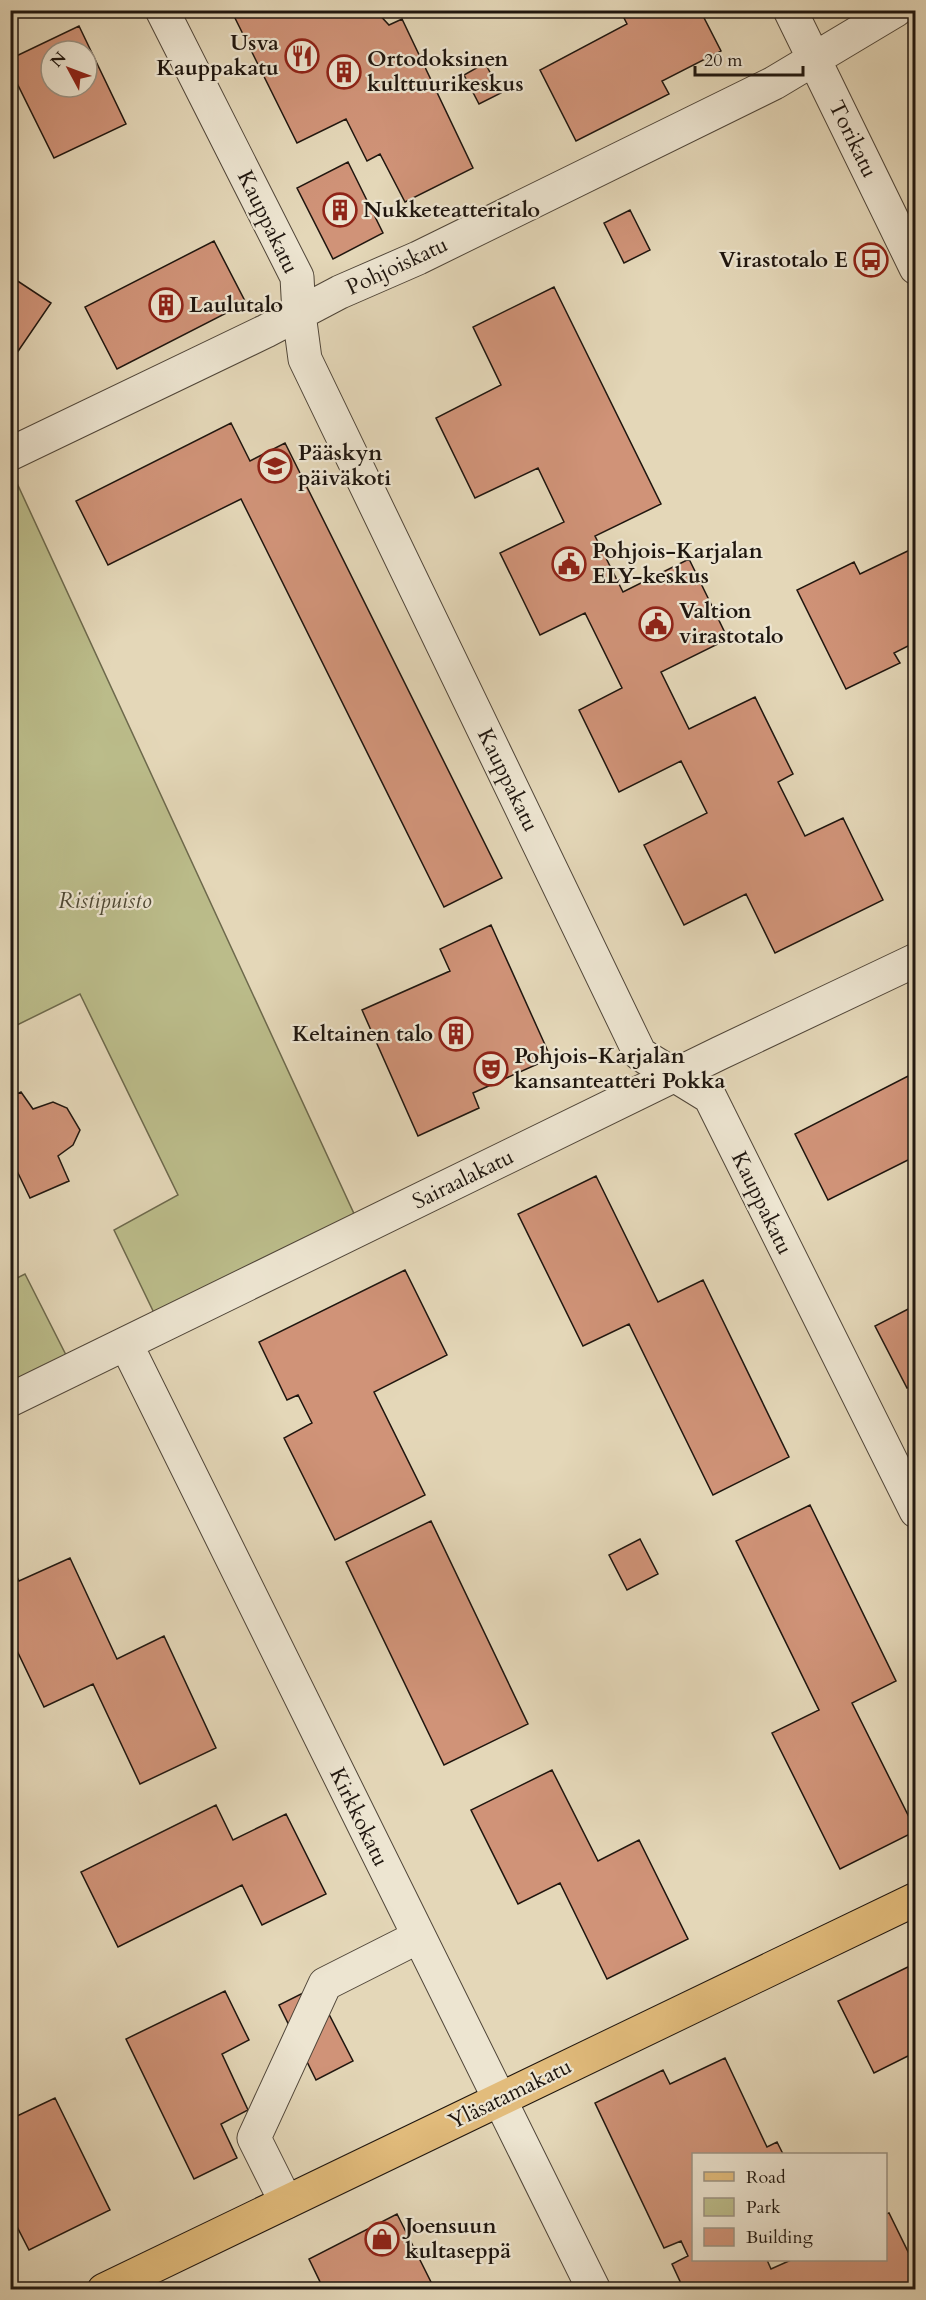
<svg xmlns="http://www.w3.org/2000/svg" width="926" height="2300" font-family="Cardo,serif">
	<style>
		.green { fill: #bbbc8a; stroke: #6d694c; stroke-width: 1.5 }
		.building { fill: #d09378; stroke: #1f160f; stroke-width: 1.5; fill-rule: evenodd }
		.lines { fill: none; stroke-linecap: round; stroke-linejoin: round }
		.minor-casing { stroke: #504639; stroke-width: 35 }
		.major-casing { stroke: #1f160f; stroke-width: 35 }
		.minor { stroke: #ede5d1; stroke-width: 33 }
		.major { stroke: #e2bc7c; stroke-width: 33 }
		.labels { text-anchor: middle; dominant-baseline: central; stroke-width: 4.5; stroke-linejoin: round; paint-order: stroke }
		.poi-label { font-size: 22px; font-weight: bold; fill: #1f160f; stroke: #ede5d1; text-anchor: start }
		.street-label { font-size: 22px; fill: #1f160f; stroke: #ede5d1 }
		.park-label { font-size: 22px; font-style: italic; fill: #4e4834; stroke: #ede5d1 }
	</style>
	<rect width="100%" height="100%" fill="#e4d7b8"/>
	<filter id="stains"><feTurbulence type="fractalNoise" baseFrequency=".00333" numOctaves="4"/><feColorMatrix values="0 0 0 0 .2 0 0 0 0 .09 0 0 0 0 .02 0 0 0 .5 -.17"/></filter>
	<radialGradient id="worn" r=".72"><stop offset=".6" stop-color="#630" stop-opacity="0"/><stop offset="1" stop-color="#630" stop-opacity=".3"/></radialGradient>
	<!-- green -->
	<path class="green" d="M10,468L356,1218L156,1317L114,1230L178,1195L80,994L11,1028Z
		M25,1274L68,1359L11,1386V1281Z"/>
	<!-- building -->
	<path class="building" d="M231,10H375L389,25L402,19L473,168L405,202L380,154L367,161L346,119L297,143Z
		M620,10H700L721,51L662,81L669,94L576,141L540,70L627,24Z
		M79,26L126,124L54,158L10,69V59ZM51,51H87V87H51Z
		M485,63L501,93L479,104L464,75Z
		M348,162L383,233L333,259L297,188Z
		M630,210L650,250L624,263L604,223Z
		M214,241L246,303L117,369L85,307Z
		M10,276L51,303L10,363Z
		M554,287L661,504L595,536L623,592L689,559L728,639L661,672L689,729L755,697L793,774L778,782L805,836L843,818L883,900L775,953L746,894L684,925L644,845L707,813L681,761L619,792L579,710L622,688L585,613L540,635L500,553L564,522L538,468L475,498L436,418L501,385L473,327Z
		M231,423L250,461L285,443L502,878L444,907L241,499L108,565L76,501Z
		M916,547V642L894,653L900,663L846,689L797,590L854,562L860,574Z
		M491,925L551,1058L473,1093L479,1108L418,1136L362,1010L450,971L440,949Z
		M916,1072V1156L828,1200L795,1134Z
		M21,1092L33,1109L53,1102L67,1108L80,1130L73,1145L58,1156L69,1181L30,1198L17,1171L10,1175V1097Z
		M596,1176L658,1302L703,1280L789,1457L713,1495L629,1324L583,1346L518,1214Z
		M405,1270L447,1355L374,1392L425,1495L335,1540L284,1438L312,1423L298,1395L287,1400L259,1342Z
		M916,1305V1384L907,1388L875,1326Z
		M810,1505L896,1681L852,1703L916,1831L840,1869L772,1733L819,1710L736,1541Z
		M431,1521L528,1724L444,1765L346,1562Z
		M640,1539L658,1574L627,1590L609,1555Z
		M70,1558L117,1659L164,1636L216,1748L140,1784L93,1684L44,1707L10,1636V1562L19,1581Z
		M552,1770L598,1861L639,1840L688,1939L607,1979L560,1883L518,1904L471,1810Z
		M216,1805L233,1840L286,1814L326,1894L262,1925L242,1885L118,1947L81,1872Z
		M916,1963V2052L874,2073L838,2001Z
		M315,1987L353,2061L316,2080L279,2005Z
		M225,1991L249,2040L222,2054L248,2110L221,2124L237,2158L194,2179L126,2039Z
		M725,2058L767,2147L777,2142L783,2154H694V2260H767L771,2269L791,2260H886V2214L889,2213L916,2268V2283L901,2290H708L706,2285L698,2290H684L672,2264L688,2256L681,2241L664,2248L595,2103L663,2070L670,2084Z
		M55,2098L110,2210L29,2250L10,2213V2109L15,2117Z
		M397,2214L435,2290H324L309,2259Z"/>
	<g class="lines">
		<defs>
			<path id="minor" d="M162,10L297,277L299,314L305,359L640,1054L710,1097L916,1511
				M790,10L916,268
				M10,454L266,331L340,292L418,258L774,83L896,10
				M126,1344L594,2290
				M10,1400L720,1053L916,960
				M286,2202L254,2138L325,1984L418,1937"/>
			<path id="major" d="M104,2290L916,1899"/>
		</defs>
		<!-- minor casing -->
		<use href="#minor" class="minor-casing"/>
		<!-- major casing -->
		<use href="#major" class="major-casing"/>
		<!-- minor -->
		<use href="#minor" class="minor"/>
		<!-- major -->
		<use href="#major" class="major"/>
	</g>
	<!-- icons -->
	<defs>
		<symbol id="restaurant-ring" viewBox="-11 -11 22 22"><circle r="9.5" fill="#ede5d1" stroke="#8f2418" stroke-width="1.5"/><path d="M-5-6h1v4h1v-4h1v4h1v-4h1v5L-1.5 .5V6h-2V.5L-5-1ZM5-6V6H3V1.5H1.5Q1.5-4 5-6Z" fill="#8f2418"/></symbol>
		<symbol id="building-ring" viewBox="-11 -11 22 22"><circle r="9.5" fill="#ede5d1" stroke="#8f2418" stroke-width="1.5"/><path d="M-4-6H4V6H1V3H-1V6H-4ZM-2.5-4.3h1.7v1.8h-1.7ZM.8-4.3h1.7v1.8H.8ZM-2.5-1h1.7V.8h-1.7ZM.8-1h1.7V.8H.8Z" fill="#8f2418"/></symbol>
		<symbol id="bus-ring" viewBox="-11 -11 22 22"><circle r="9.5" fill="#ede5d1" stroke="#8f2418" stroke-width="1.5"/><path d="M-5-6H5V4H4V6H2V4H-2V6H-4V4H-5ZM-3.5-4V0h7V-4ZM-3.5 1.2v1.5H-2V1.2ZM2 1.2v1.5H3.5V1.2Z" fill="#8f2418"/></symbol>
		<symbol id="school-ring" viewBox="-11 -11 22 22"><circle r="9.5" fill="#ede5d1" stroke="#8f2418" stroke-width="1.5"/><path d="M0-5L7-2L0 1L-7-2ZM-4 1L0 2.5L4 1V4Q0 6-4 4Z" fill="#8f2418"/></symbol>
		<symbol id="civic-ring" viewBox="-11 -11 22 22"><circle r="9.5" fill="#ede5d1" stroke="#8f2418" stroke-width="1.5"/><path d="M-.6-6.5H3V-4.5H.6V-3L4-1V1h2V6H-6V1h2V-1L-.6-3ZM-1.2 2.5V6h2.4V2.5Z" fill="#8f2418"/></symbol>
		<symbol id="theatre-ring" viewBox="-11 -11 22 22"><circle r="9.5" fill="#ede5d1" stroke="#8f2418" stroke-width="1.5"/><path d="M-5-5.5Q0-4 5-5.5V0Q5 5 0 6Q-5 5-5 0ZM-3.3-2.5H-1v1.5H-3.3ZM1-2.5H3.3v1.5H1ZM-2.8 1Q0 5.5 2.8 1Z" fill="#8f2418"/></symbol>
		<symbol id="shop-ring" viewBox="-11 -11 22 22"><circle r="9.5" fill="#ede5d1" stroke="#8f2418" stroke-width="1.5"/><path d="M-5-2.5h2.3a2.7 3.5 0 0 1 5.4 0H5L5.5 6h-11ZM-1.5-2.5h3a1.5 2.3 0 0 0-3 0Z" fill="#8f2418"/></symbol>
	</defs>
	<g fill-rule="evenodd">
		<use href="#restaurant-ring" x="283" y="37" width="38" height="38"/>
		<use href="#building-ring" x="325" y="53" width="38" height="38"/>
		<use href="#building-ring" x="321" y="191" width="38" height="38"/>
		<use href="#bus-ring" x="852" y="241" width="38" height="38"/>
		<use href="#building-ring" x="147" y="286" width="38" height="38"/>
		<use href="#school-ring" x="256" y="447" width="38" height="38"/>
		<use href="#civic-ring" x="550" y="545" width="38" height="38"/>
		<use href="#civic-ring" x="637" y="605" width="38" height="38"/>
		<use href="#building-ring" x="437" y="1015" width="38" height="38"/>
		<use href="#theatre-ring" x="472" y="1050" width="38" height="38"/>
		<use href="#shop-ring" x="363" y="2220" width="38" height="38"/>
	</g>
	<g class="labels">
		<!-- poi labels -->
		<g class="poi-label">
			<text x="279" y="43" text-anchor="end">Usva<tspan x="279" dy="25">Kauppakatu</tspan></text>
			<text x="367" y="59">Ortodoksinen<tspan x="367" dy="25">kulttuurikeskus</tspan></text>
			<text x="363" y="210">Nukketeatteritalo</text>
			<text x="848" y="260" text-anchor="end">Virastotalo E</text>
			<text x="189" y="305">Laulutalo</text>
			<text x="298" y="453">Pääskyn<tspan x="298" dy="25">päiväkoti</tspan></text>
			<text x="592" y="551">Pohjois-Karjalan<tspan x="592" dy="25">ELY-keskus</tspan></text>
			<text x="679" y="611">Valtion<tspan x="679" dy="25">virastotalo</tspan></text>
			<text x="433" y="1034" text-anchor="end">Keltainen talo</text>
			<text x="514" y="1056">Pohjois-Karjalan<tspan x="514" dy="25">kansanteatteri Pokka</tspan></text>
			<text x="405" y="2226">Joensuun<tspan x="405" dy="25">kultaseppä</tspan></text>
		</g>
		<!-- street labels -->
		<g class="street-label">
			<text transform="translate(853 139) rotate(64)">Torikatu</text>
			<text transform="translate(268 222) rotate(64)">Kauppakatu</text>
			<text transform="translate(397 266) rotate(-25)">Pohjoiskatu</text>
			<text transform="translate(508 780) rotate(64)">Kauppakatu</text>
			<text transform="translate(463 1179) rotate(-26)">Sairaalakatu</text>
			<text transform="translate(762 1203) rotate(64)">Kauppakatu</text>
			<text transform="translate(359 1817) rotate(64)">Kirkkokatu</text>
			<text transform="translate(510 2094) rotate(-26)">Yläsatamakatu</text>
		</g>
		<!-- park labels -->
		<g class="park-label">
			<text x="105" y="901">Ristipuisto</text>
		</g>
	</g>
	<!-- margin -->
	<rect width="926" height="2300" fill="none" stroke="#e4d7b8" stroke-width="36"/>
	<rect x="12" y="12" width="902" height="2276" fill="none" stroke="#1f160f" stroke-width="3"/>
	<rect x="18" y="18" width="890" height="2264" fill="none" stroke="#1f160f" stroke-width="1.5"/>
	<!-- legend -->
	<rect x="692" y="2153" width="195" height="108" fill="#ede5d1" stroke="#9b9283" stroke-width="1.5"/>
	<rect x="704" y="2172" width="30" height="9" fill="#e2bc7c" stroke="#9b9283" stroke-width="1.5"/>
	<text x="746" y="2183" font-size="18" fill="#1f160f">Road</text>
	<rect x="704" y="2198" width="30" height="18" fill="#bbbc8a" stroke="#9b9283" stroke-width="1.5"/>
	<text x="746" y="2213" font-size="18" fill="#1f160f">Park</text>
	<rect x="704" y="2228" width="30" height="18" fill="#d09378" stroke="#9b9283" stroke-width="1.5"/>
	<text x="746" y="2243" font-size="18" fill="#1f160f">Building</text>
	<!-- north arrow -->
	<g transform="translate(69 69) rotate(311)"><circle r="28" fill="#ede5d1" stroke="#9b9283" stroke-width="1.5"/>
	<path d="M0-4.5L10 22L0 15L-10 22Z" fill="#8f2418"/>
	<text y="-9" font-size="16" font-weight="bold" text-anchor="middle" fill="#1f160f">N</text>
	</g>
	<!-- scale -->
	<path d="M695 66v9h108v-9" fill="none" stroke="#1f160f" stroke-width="3"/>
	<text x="704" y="66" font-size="18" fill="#1f160f" stroke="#ede5d1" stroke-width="4.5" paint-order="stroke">20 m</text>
	<rect width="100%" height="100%" filter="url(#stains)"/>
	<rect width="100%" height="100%" fill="url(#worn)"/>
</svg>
